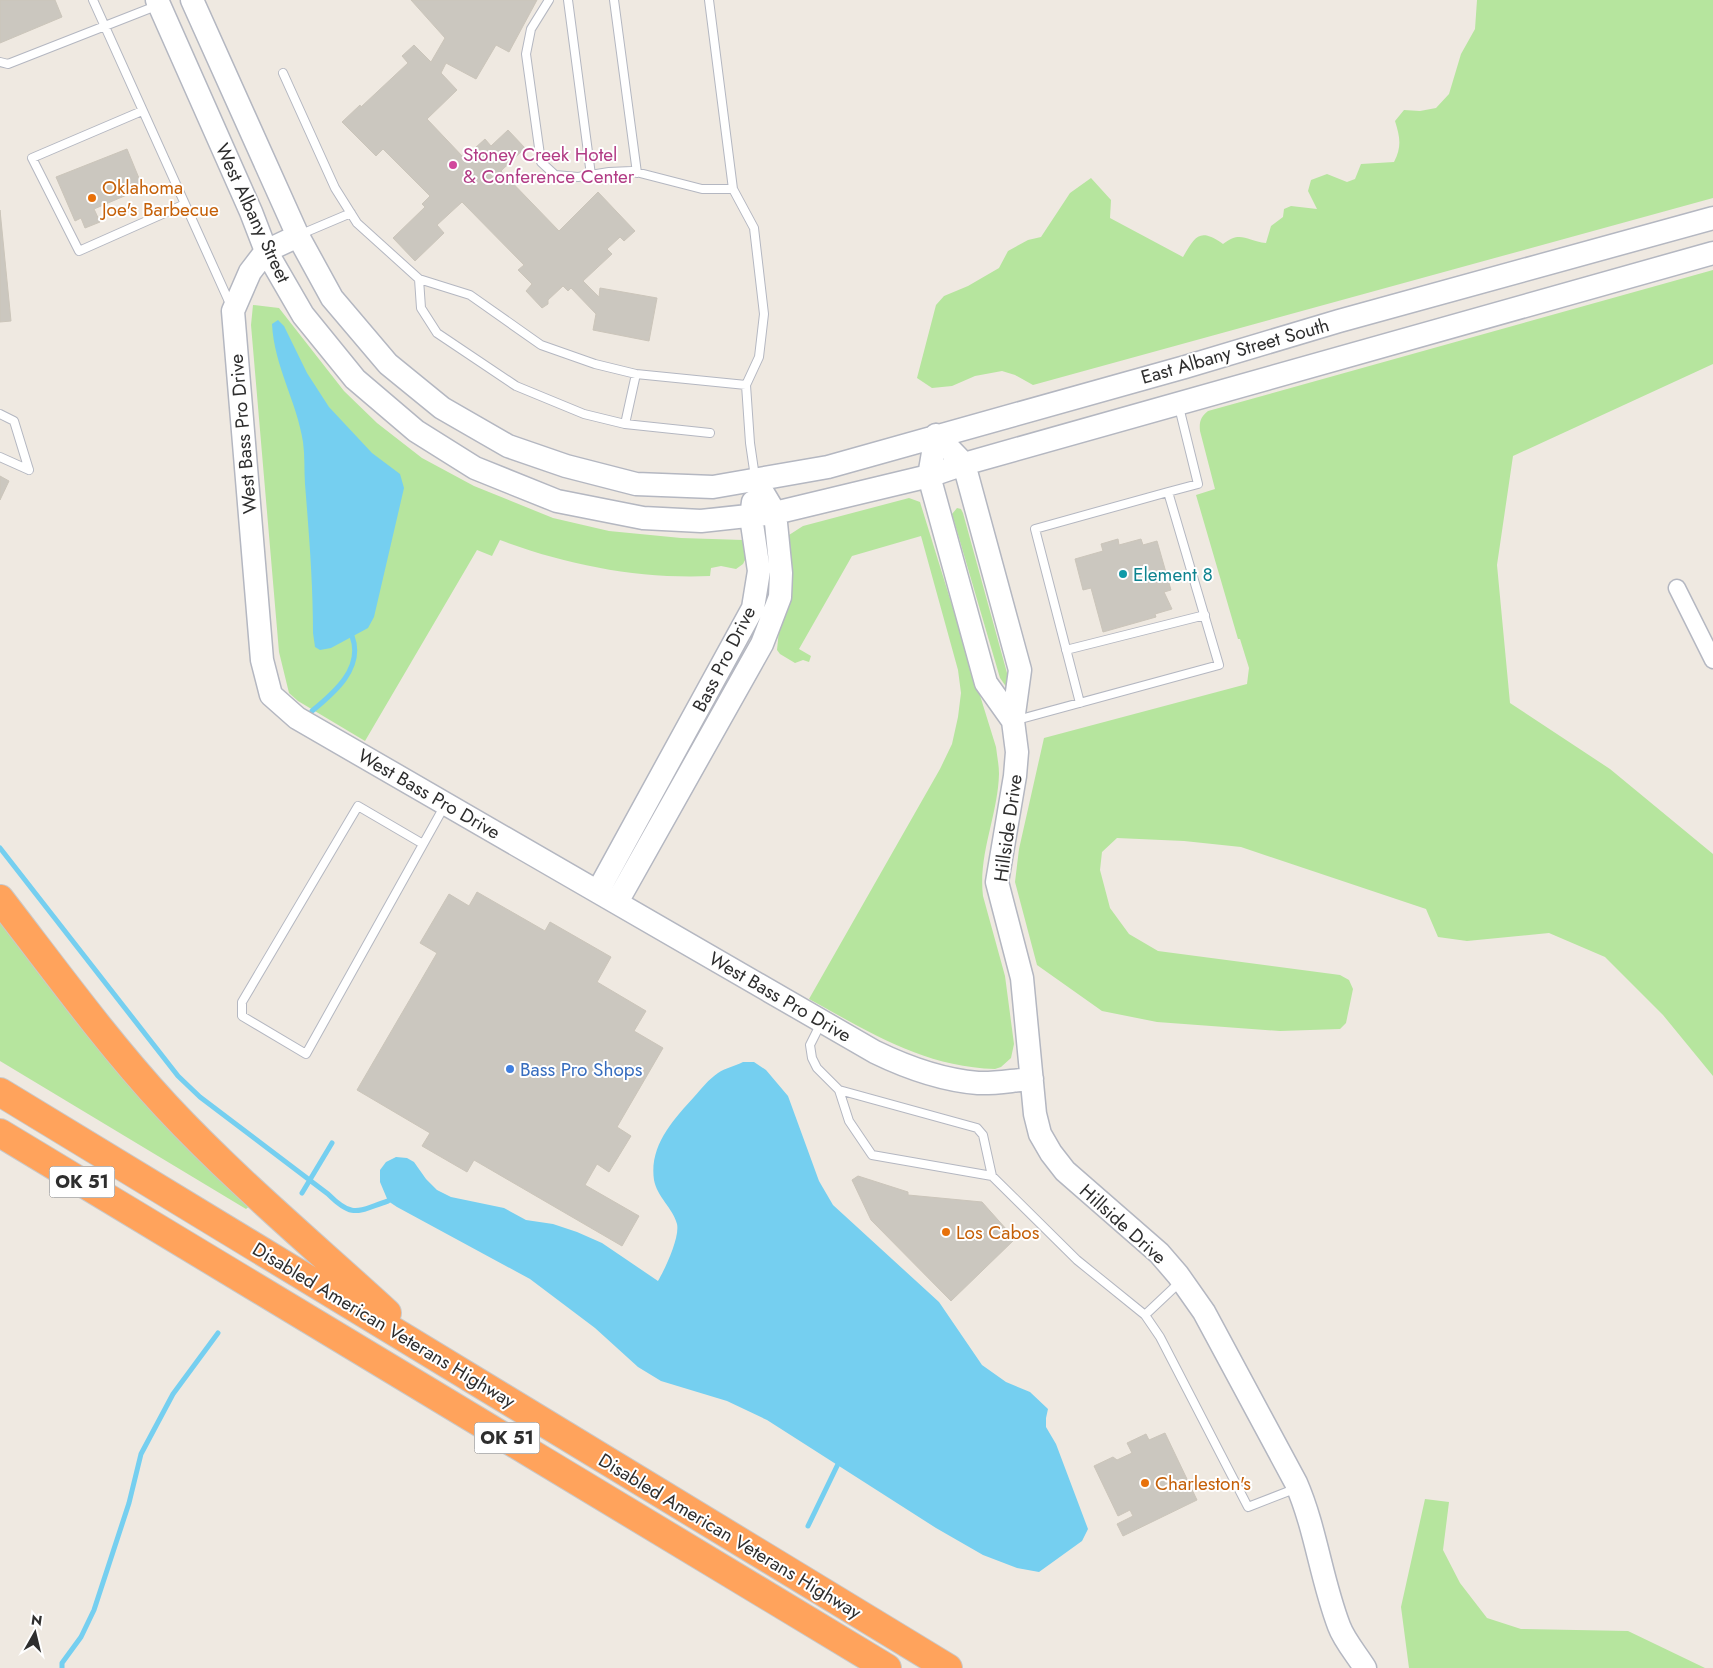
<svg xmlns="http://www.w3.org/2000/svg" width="1713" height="1668" font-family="Jost,sans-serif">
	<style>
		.green { fill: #b6e59e }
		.water { fill: #75cff0 }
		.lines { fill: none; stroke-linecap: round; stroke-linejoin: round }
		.stream { stroke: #75cff0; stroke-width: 5 }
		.building { fill: #cbc7bf; stroke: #cbc5ba }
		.lane-casing { stroke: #b4b7c1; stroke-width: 10 }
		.street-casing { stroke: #b4b7c1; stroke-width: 19 }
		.secondary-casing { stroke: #b4b7c1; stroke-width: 25 }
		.highway-casing { stroke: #c9c9c9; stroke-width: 30 }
		.lane { stroke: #fff; stroke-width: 8 }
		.street { stroke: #fff; stroke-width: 16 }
		.secondary { stroke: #fff; stroke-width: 22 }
		.highway { stroke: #ffa35c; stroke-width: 28 }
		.hotel-dot { fill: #d1479c; stroke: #fff; stroke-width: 2 }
		.food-dot { fill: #e8710a; stroke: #fff; stroke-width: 2 }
		.culture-dot { fill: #0f9aa8; stroke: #fff; stroke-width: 2 }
		.shop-dot { fill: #3f7fe0; stroke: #fff; stroke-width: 2 }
		.labels { text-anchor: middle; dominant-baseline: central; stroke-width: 4; stroke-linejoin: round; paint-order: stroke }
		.shield { fill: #fff; stroke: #6d6d6d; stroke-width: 1 }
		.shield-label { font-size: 18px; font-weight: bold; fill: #2e2e2e }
		.hotel-label { font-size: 19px; fill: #b23c85; stroke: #fff; text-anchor: start }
		.food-label { font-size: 19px; fill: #c56008; stroke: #fff; text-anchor: start }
		.street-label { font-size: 19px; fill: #2e2e2e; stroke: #fff }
		.culture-label { font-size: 19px; fill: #0d838f; stroke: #fff; text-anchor: start }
		.shop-label { font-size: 19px; fill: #366cbe; stroke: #fff; text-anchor: start }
	</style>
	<rect width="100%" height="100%" fill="#efe9e1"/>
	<!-- green -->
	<path class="green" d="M1477,0H1713V198L1033,385L1015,375L1002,371L975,376L952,386L932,388L917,378L936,305L944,296L968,286L999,268L1008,251L1028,240L1041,237L1070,193L1091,178L1111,200L1110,218L1183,257C1195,237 1199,227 1223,244C1241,230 1246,241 1266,243L1271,226L1283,217L1284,209L1291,206L1317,209L1308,191L1311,180L1327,174L1347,182L1355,179L1361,164L1394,162C1402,147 1400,137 1395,121L1404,110L1420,111L1436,108L1449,94L1461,54L1475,29Z
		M1713,270V364L1513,456L1497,565L1510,703L1610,769L1713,854V1076L1663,1015L1605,957L1549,933L1467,941L1438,937L1426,909L1241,847L1184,841L1117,838L1102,852L1100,870L1110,908L1129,934L1158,951L1340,975L1349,980L1353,989L1346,1023L1340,1029L1280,1031L1157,1022L1102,1011L1037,965L1015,882L1019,849L1044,738L1247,684L1249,668L1240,639H1238L1196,495L1215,489L1200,431C1199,421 1201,417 1208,411Z
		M253,305L279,308L344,391L377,423L422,458L474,486L553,518L609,531L681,538L743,540L748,554L743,564L736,569L721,566L711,568L710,576C638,579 567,565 500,540L492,556L477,550L365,741L298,701L289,693L279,652L251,325Z
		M909,498L920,502L996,747C997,756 999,765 999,774C998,815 978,854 983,896L1005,976L1014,1044L1011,1058L1001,1067L995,1069C924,1067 869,1032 809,999L940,769L952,744L958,717L961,693L958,670L921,536L852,556L799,649L811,656L809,662L803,660L795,663L780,654L777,650L779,630L789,601V535L803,526Z
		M957,508L961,509L963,513L1007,673L1009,681L1007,688L1000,678L952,514Z
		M0,920L252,1204L246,1209L0,1061Z
		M1425,1499L1449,1502L1443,1550L1460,1583L1487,1618L1521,1629L1628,1631L1705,1668H1409L1401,1607Z"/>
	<!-- water -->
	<path class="water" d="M278,320L284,326L307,373L329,407L372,453L400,474L404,488L374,617L368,628L331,648L320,650L315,647L313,633C313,583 309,534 305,484C304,470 305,456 303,442C297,402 274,366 272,324Z
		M743,1062H754L766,1070L788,1096L819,1181L833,1205L939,1302L982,1365L1006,1382L1030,1392L1048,1409L1046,1418V1427L1056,1444L1088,1529L1082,1541L1039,1572L1017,1568L983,1555L936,1528L767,1420L727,1401L661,1381L638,1367L595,1328L530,1279L397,1207L388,1201L380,1182V1170L386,1162L396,1157L407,1158L414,1162L426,1179L437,1190L451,1197L504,1208L526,1220L553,1224L577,1232L602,1243L658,1281C665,1269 680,1237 677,1224C673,1208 657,1197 654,1180C649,1146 673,1120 694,1097C701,1089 709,1079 718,1073C725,1068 735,1066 743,1062Z"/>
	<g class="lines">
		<!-- stream -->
		<path class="stream" d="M312,711C334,693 364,668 352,636
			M0,848L178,1076L200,1097L328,1194C353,1219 357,1211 388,1201
			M302,1193L332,1143
			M808,1526L838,1464
			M62,1668V1663L81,1637L94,1610L129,1503L141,1454L173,1394L218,1333"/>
	</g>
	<!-- building -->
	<path class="building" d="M0,0H55L62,17L0,43Z
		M411,0H537L509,52L496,45L476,79L446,63L441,73L457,90L427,119L464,158L485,139L491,146L508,130L525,148L501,171L559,231L598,192L635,231L624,241L620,237L607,249L612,254L583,281L599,297L600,288L657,298L649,341L593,330L596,314L571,288L568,291L563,286L548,300V304L542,308L526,291L532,284L518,270L524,265L462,202L437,225L444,233L415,261L393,238L425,207L422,204L430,196L383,149L376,156L342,122L360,105L361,107L408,63L402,56L414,45L431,62L445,38Z
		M127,149L143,188L94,209L100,222L85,228L81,218L75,221L56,177Z
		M0,210L11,321L0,322Z
		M0,476L9,481L0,500Z
		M1118,539L1119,545L1141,539L1143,545L1157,541L1171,590L1164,592L1172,609L1155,614L1156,617L1103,632L1091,588L1083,590L1075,559L1103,551L1101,544Z
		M477,892L545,931L550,922L611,957L597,982L646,1011L634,1031L663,1048L617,1127L631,1136L609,1172L597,1164L585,1185L639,1216L622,1246L474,1160L467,1172L422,1146L430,1133L357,1090L437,953L420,943L449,894L469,906Z
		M858,1176L908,1192V1195L982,1202L1015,1239L951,1301L871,1220L852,1180Z
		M1165,1433L1197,1500L1123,1536L1117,1524L1133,1516L1130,1510L1118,1516L1094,1466L1113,1457L1117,1460L1132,1453L1127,1443L1146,1434L1149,1440Z"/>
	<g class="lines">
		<defs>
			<path id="lane" d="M93,0L231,306
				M549,0L531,29L526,54L541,162L555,175L578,177L609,172L632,171L702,189H733
				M568,0L591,175
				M614,0L637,173
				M709,0L733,189L754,228L764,314L759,357L746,385L750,443L755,477
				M0,62L8,64L156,6
				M283,73L335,188L357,223L419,279L470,295L541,345L595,364L636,374L746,385
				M142,111L32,158L79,251L185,204
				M299,235L351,213
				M419,279L421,308L437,333L516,386L584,414L625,424L710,433
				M0,414L14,421L29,470
				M625,424L636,374
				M0,457L29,470
				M1168,492L1198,484L1179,407
				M1066,650L1205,615
				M1017,720L1219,665L1168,492L1035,529L1080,703
				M423,844L358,806L242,1002V1016L306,1054L445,805
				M821,1023L810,1045L812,1058L817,1068L839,1090L849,1121L872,1155L992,1176L1077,1260L1145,1315L1180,1282
				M839,1090L977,1128L983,1135L992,1176
				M1145,1315L1160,1337L1248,1507L1297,1488"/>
			<path id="street" d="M1677,588L1713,660"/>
			<path id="secondary" d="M157,0L251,212L266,251L303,315L355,379L416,431L475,468L557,501L643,518L701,521L775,513L929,476L964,464L1713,253
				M192,0L298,236L332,298L388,364L442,408L508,446L566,466L636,484L713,487L828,467L1185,367L1339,321L1713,218
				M298,236L266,251L250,272L233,311L262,660L271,695L297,718L875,1052C908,1068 941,1080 978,1083C995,1084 1014,1080 1032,1079
				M936,435L929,476L986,683L1013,721L1017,752L1015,776L997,882L1022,978L1035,1114L1040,1134L1051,1153L1065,1171L1159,1253L1178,1275L1204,1312L1296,1483C1316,1529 1321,1579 1339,1626C1344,1640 1357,1655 1365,1668
				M936,435L964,464L1020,670L1013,721
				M598,891L753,608L759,571L751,517L753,502
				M617,902L762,644L780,597L781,573L775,513L756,481"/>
			<path id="highway" d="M0,899C54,969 106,1041 166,1106C235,1180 313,1245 387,1313
				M0,1092L948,1668
				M0,1133L887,1668"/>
		</defs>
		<!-- lane casing -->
		<use href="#lane" class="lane-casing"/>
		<!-- street casing -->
		<use href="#street" class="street-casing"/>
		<!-- secondary casing -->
		<use href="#secondary" class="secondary-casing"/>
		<!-- highway casing -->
		<use href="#highway" class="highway-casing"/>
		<!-- lane -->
		<use href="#lane" class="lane"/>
		<!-- street -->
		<use href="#street" class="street"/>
		<!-- secondary -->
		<use href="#secondary" class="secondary"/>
		<!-- highway -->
		<use href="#highway" class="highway"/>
	</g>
	<!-- markers -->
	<circle class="hotel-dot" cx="453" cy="165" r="5"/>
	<g class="food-dot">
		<circle cx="92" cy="198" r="5"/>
		<circle cx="946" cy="1232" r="5"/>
		<circle cx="1145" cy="1483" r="5"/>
	</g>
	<circle class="culture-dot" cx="1123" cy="574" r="5"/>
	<circle class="shop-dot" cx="510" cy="1069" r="5"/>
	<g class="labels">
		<!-- shield labels -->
		<g class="shield">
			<rect x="49.5" y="1166.5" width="65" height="31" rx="4"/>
			<rect x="474.5" y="1422.5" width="65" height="31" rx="4"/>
		</g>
		<g class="shield-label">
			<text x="82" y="1182">OK 51</text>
			<text x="507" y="1438">OK 51</text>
		</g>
		<!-- hotel labels -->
		<g class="hotel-label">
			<text x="463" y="154">Stoney Creek Hotel<tspan x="463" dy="22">&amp; Conference Center</tspan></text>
		</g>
		<!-- food labels -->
		<g class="food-label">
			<text x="102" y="187">Oklahoma<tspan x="102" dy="22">Joe's Barbecue</tspan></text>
			<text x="956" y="1232">Los Cabos</text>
			<text x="1155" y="1483">Charleston's</text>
		</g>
		<!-- street labels -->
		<g class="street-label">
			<text transform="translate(253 213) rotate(65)">West Albany Street</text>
			<text transform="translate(1235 351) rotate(-16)">East Albany Street South</text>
			<text transform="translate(243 434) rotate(-95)">West Bass Pro Drive</text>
			<text transform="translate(724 659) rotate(-63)">Bass Pro Drive</text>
			<text transform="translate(429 794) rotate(30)">West Bass Pro Drive</text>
			<text transform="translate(1008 828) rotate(-82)">Hillside Drive</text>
			<text transform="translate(780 997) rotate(30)">West Bass Pro Drive</text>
			<text transform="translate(1123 1224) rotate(42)">Hillside Drive</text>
			<text transform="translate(384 1325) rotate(31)">Disabled American Veterans Highway</text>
			<text transform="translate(730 1536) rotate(31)">Disabled American Veterans Highway</text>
		</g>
		<!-- culture labels -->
		<g class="culture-label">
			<text x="1133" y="574">Element 8</text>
		</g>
		<!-- shop labels -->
		<g class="shop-label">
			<text x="520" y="1069">Bass Pro Shops</text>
		</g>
	</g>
	<!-- north arrow -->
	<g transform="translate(35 1633) rotate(8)" stroke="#ffffff" stroke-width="4" paint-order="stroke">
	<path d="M0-4L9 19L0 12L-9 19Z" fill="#2e2e2e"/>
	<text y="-8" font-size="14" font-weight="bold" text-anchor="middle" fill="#2e2e2e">N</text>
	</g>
</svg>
